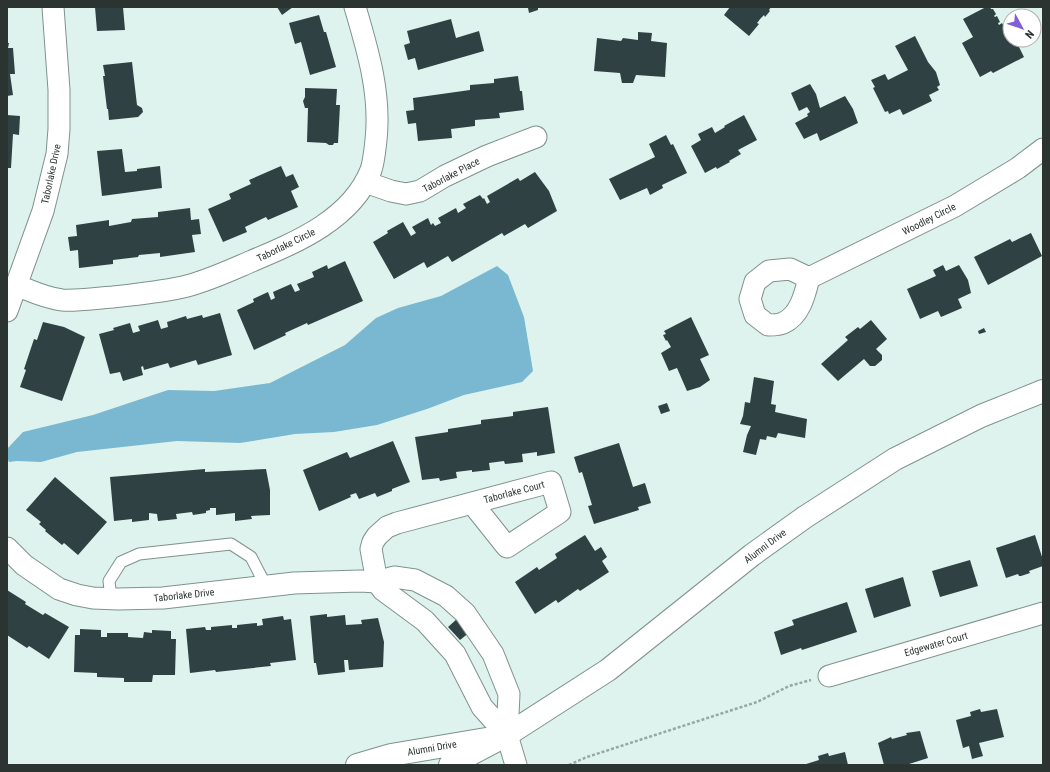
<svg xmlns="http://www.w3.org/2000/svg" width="1050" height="772" font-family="'Roboto Condensed',sans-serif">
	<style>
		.water { fill: #7ab8d1 }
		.building { fill: #304143 }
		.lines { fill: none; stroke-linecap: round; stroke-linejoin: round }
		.service-casing { stroke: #7f928d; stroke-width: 13 }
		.minor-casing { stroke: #7f928d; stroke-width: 23 }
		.secondary-casing { stroke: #7f928d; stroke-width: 24 }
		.path { stroke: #97a7a3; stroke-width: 2.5; stroke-dasharray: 3 2; stroke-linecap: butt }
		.service { stroke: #fff; stroke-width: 11 }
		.minor { stroke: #fff; stroke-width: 21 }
		.secondary { stroke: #fff; stroke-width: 22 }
		.labels { text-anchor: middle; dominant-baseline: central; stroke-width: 4; stroke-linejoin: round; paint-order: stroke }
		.street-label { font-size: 10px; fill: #2c3432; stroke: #fff }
	</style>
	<rect width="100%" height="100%" fill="#def3ee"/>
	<!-- water -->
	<path class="water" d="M497,266L508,275L524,317L533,371L522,382L464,395L427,409L377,425L334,432L295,434L240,443L177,441L77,452L41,462L17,461L9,462L7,458V449L23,432L93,415L168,390L214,391L270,383L345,345L376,318L398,308L441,296Z"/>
	<!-- building -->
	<path class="building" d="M95,7H123L125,30L97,31Z
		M277,7H293L282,15Z
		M530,7H538V10L529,13L528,8Z
		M730,7H771L769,10L770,11L765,17L764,15L761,18L757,23L759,24L749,36L724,15Z
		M986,7H990L991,9H993L996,14L994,16L995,17L997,16L1000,22L998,23L999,25L1002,23L1009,35L1010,34V40H1014L1016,44L1017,43L1024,57L993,73L991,71L980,77L962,43L973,37L963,19Z
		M319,15L324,32H326L336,67L310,75L301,42L295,44L289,23Z
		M451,19L456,38L479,31L484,51L418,70L415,58L408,60L404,45L410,43L407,31Z
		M638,32L652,33L651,41L667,43L665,77L636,75L633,83H622L620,73L594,71L597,38L621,41L623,38L638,40Z
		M915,36L928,62L936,72L940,85L937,87L939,90L929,95L932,101L903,115L900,109L889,114L888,111L885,112L873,88L875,87L871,80L885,74L888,80L908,70L895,46Z
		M7,43H9L8,48H13L15,74H10L13,95L7,96Z
		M132,62L137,105L142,108L143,112L138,117L109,120L108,109H107L103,76H105L103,65Z
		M518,76L520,91H522L524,110L499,113L500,118L475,120V126L451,129L452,138L418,141L416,123L408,124L406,111L414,110L413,98L470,90V85L494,83V79Z
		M810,84L816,94L820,108L845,96L853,109L858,123L820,141L817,133L804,139L795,123L808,116L807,114L810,112L807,107L799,111L791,93Z
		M305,88L337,89L336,105H340L338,143H334L333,145H329L326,143L307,142L308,108H305L303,101L305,97Z
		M7,115L20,116L19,135L13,134L11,168H7Z
		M744,115L757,140L738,150L741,154L729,161L730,162L717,169L716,167L705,173L691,146L701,140L698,134L712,127L715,133L725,127L724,126Z
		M666,135L671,145L673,144L687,173L662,185L663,188L650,195L647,188L620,200L609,179L655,157L649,144Z
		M122,149L125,172L137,171V169L160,166L162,188L102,196L97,151Z
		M281,166L286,177L293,174L299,187L291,191L298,207L268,220L266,217L245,227L247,232L223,242L208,209L231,199L229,194L251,184L249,180Z
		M535,172L549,191L557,211L528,228L525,224L504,236L502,233L452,262L448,256L427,268L424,262L394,279L373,242L388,233L387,231L403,222L411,236L416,233L412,227L428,218L431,225L433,223L435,226L441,223L438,218L456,208L458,213L466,208L463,204L480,195L483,199L484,198L487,204L490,202L487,196L518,178L520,181Z
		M190,208L191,220L199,219L201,234L192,235L195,252L160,257V253L139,255L138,257L113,260V264L79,268L78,250L70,251L68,237L77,236L76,225L109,220V226L131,222L132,219L158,217V212Z
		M1031,233L1042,256L988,285L974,257L1010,239L1012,242Z
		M345,261L363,301L308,325L307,323L285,333L286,335L254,350L237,310L254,302L253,299L268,292L271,300L275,298L273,292L291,284L295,292L300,290L297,284L314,277L312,272L327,265L328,269Z
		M943,265L946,271L959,265L968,280L971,293L958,299L962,308L941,317L938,311L920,319L907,289L936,276L933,270Z
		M220,313L232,355L198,365L196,360L170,368L168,363L144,370L143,366L141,367L143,375L123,381L120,372L110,374L99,334L114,330L113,328L130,323L133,333L140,331L138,326L158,320L161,329L168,327L167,322L186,316L187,319L202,315L203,318Z
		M691,317L709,355L700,359L710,380L700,387L687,391L677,368L669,371L661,353L671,347L667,340L666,341L663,335L666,334L664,331Z
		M871,320L887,339L876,349L882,355V360L875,366H870L864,359L838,381L821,364L848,340L845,337L858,327L860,329Z
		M43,322L64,327L85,337L62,401L20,387L26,370L24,369L34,339L37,340Z
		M984,328L986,332L979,334L978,331Z
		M754,377L774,381L771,404L776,405L775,412L807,419L805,438L778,433L776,438L767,436L766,440L760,439L756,455L743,452L747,435L751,426L740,424L743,416L745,402L750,403Z
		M667,403L670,411L661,414L658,406Z
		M548,407L555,453L537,456V452L522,454L523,462L505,464L504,461L489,463L490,470L472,472V470L456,472L457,478L440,481L439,478L422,480L415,437L448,432V429L481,424V420L513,416V412Z
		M393,441L410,482L392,489V491L377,497L375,493L359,499L356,493L350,495L351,497L319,511L303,470L347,452L350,458Z
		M619,443L633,487L645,483L651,503L638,507L639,510L594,524L588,506L592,505L582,472L579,473L574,457Z
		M205,469V472L266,469L270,490V515L251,516L252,519L235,521V513L216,515V508H210V510L206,511V513L193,515L192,512L176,514L177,519L158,521L157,514L149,513V520L132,522V519L114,521L110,477Z
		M55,477L107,522L78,555L64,543L62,545L45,531L46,530L39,524L41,522L26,510Z
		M585,535L595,551L601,547L607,557L602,561L609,572L580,591L578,589L558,603L556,600L535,614L515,582L537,567L539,570L557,558L555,554Z
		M1035,535L1043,560V566L1029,571L1030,573L1021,576H1019L1018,574L1006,578L996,548Z
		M970,560L978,586L940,597L932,571Z
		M903,577L911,606L874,618L865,589Z
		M7,590L26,602L25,604L43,615L45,613L69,627L49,659L29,646L27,648L7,635Z
		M847,602L857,632L802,650L801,648L781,655L774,632L794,625L792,620Z
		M327,614V617L345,615L346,625L362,624L361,620L378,618L384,642L383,667L349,670L348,660H344L345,672L318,675L316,663H314L310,616Z
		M283,616L284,620L291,619L296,660L270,663L271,666L216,672L215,670L190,673L186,629L205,627L206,630H211V627L232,625V628H237V625L257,623V626L263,625L262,619Z
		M458,618L470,632L460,640L448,627Z
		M80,629L101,630V637H107V633H128V637L143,638L144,632L152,633V630L171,631V639H176L175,675H153L152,682H124V678L97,677V673L74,672L75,635H80Z
		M980,709L981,712L997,709L1004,737L979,743L983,756L972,759L969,746L963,748L956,720L971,716L970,712Z
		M920,731L928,758L906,765H884L878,743L891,737L892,739L907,735L906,733Z
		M845,752L848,765H803L819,760L818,756L828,753L829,756Z"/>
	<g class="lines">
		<defs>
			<path id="service" d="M111,599L109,581L121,562L139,554L231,544L251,557L266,586"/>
			<path id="minor" d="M365,182L391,191L406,194L420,191L445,176L487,156L536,137
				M809,278C805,294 800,316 783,323C779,325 772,325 768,325L755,315L750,299L755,282L769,271L790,269L809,278L955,206L1018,168L1043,149
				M16,285C31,291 45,298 62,300C79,301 96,298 113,297C138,294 163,292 187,286C210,280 231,270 252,261C297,242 352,219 371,170C374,161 375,149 376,140C381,94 368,51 355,7
				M7,311L43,211L57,154L59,129V90L53,7
				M472,503L507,547L560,512L551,482L397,523L387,527L377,536L373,542L371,549L377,582L383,590L425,621L455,654L482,707L507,735
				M7,548L24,565L59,589L77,595L93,598L118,599L163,598L294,583L360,581L377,582L394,577L415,580L446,596L465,613L493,654L509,694L507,735L516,765
				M829,676L1043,613"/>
			<path id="secondary" d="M357,765L391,755L486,739
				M450,765L507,735L608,670L752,555L805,517L895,459L981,416L1043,391"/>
		</defs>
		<!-- service casing -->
		<use href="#service" class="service-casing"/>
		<!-- minor casing -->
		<use href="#minor" class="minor-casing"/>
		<!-- secondary casing -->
		<use href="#secondary" class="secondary-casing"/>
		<!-- path -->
		<path class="path" d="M569,765L587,757L757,702L789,686L811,680"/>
		<!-- service -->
		<use href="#service" class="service"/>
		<!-- minor -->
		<use href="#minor" class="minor"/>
		<!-- secondary -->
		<use href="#secondary" class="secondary"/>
	</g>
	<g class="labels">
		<!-- street labels -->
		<g class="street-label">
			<text transform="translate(51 174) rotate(-78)">Taborlake Drive</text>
			<text transform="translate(451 175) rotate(-28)">Taborlake Place</text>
			<text transform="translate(929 219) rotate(-27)">Woodley Circle</text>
			<text transform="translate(286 245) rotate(-26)">Taborlake Circle</text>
			<text transform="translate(514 492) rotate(-15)">Taborlake Court</text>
			<text transform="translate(765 546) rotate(-37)">Alumni Drive</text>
			<text transform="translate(184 595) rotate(-6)">Taborlake Drive</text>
			<text transform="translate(936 644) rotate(-16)">Edgewater Court</text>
			<text transform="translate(432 748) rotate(-10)">Alumni Drive</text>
		</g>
	</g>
	<!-- border -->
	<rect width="1050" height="772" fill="none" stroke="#2c3432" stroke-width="16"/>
	<!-- north arrow -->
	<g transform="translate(1022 28) rotate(130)"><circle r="19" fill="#ffffff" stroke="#abaead"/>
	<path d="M0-3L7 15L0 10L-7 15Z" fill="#825ed8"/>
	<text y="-6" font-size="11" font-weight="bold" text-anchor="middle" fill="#2c3432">N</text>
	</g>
</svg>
